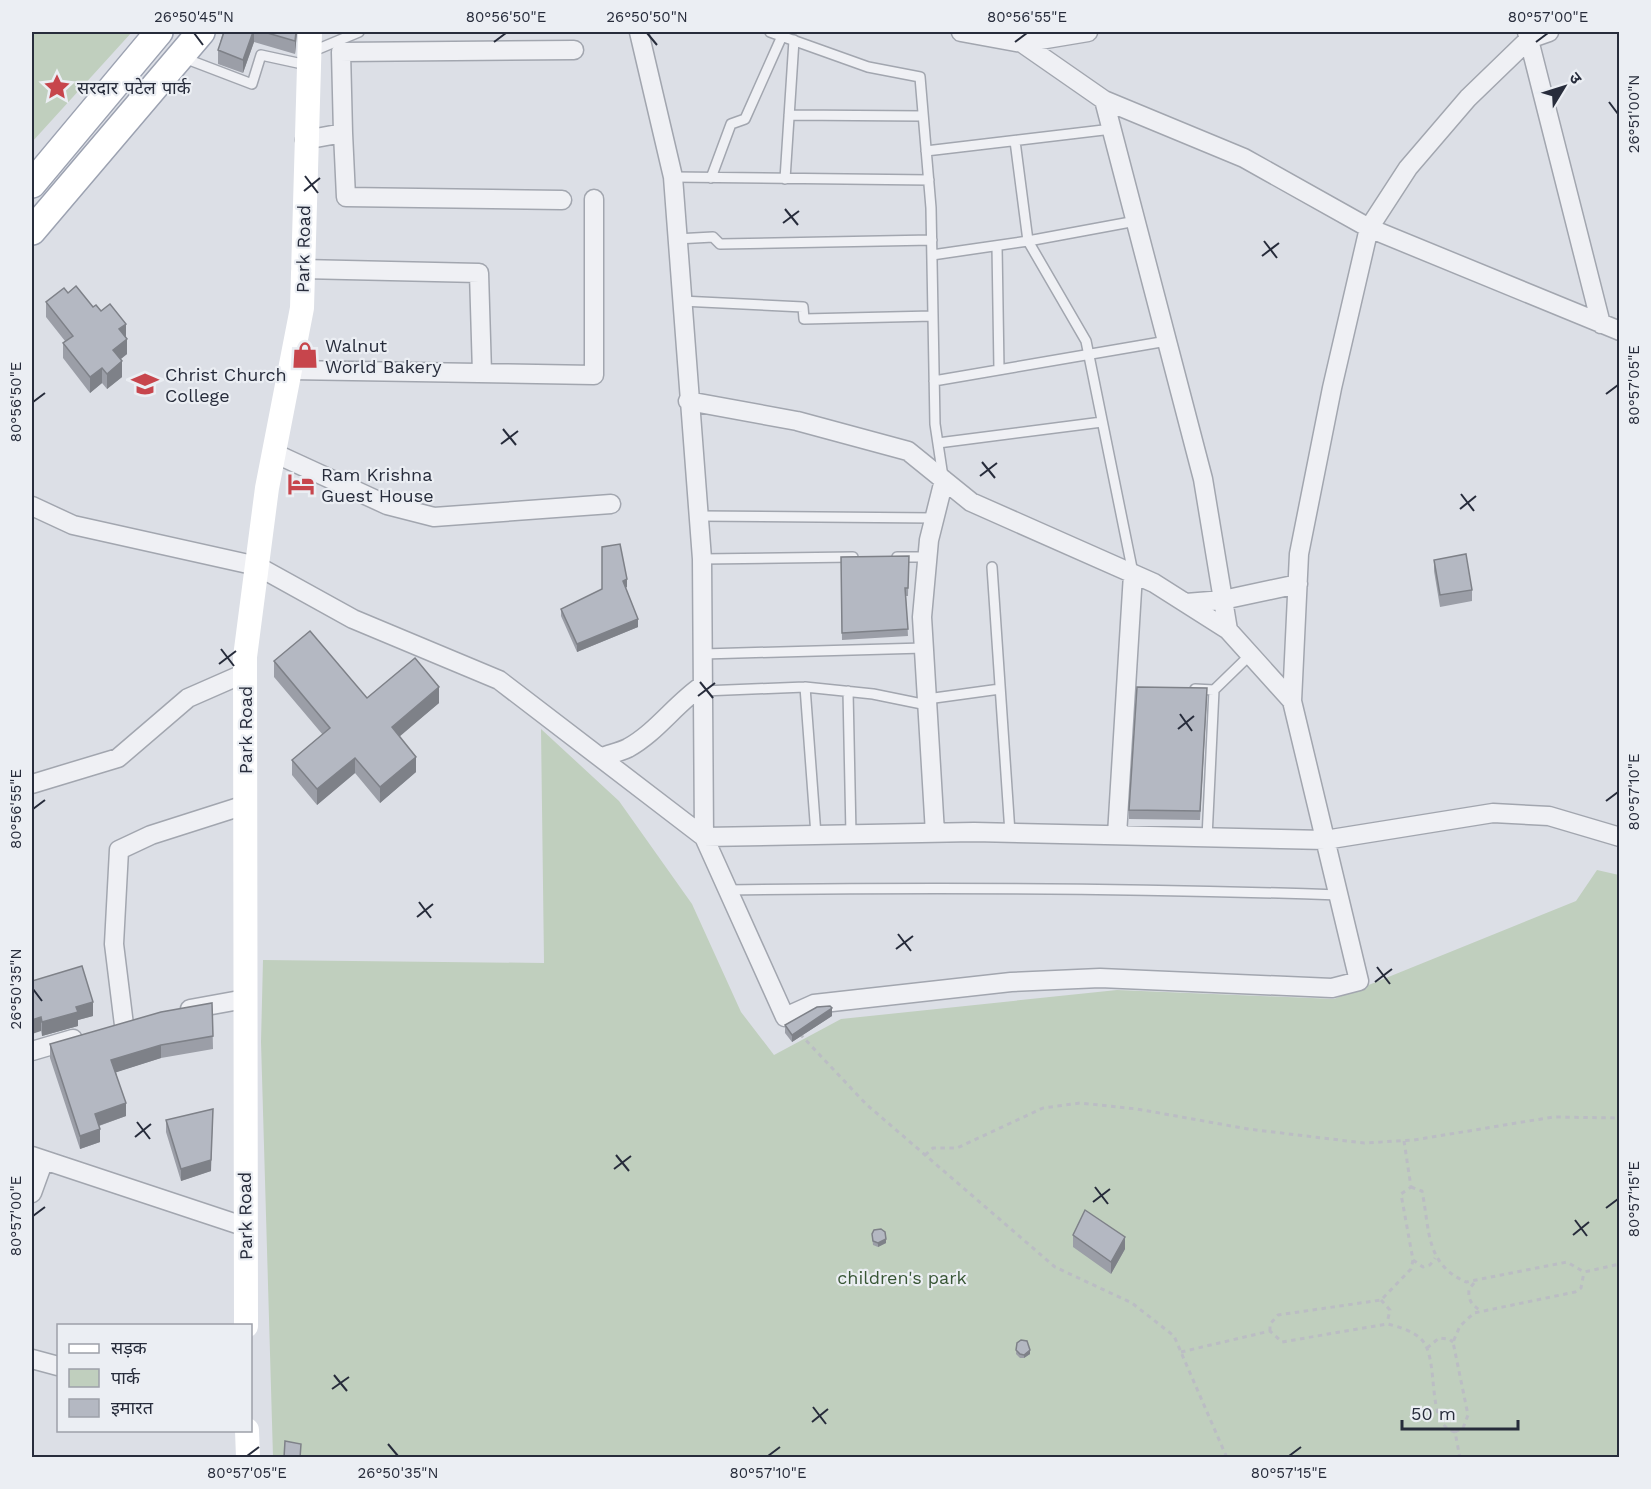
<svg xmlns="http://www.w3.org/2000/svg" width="1651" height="1489" font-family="'Work Sans','Noto Sans Devanagari',sans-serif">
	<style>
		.green { fill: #c0cfbe }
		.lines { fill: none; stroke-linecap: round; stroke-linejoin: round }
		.lane-casing { stroke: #a2a6af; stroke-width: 12 }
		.street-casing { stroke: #a2a6af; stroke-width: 21 }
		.primary-casing { stroke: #9ca2b1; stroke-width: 30 }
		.path { stroke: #bbbdc4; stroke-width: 3; stroke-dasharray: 4.5 4.5; stroke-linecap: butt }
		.lane { stroke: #eff0f4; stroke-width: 9 }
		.street { stroke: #eff0f4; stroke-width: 18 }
		.secondary { stroke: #fff; stroke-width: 24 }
		.primary { stroke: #fff; stroke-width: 27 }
		.wall { fill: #9b9ea7 }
		.shaded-wall { fill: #7e8188 }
		.building { fill: #b4b8c2; stroke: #7e8188; stroke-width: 1.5 }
		.ticks { fill: none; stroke: #272c3b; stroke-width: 2 }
		.labels { text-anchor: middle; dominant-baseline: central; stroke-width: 4.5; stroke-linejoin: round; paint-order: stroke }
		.poi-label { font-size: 18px; fill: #272c3b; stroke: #ebeef3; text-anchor: start }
		.street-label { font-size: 18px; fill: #272c3b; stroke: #ebeef3 }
		.park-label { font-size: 18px; fill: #385635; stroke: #ebeef3 }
		.neatline { fill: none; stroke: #272c3b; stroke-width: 2 }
		.ticks-label { font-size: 15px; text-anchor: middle; fill: #272c3b }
	</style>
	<rect width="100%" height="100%" fill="#dcdfe6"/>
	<!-- green -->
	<path class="green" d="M32,32H132L32,142Z
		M541,729L619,801L692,904L741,1012L774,1055L841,1019L1117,990L1334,999L1576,901L1597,870L1619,875V1457H273L261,1042L263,960L544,963Z"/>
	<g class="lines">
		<defs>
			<path id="lane" d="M770,32L868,67L920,77L931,208L935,424L943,477
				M311,52L359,32
				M184,58L252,84L261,55L307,65
				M789,115L923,116
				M1015,141L1028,241L1086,341L1133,573
				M926,151L1112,129
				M673,177L929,180
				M711,178L731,124L745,119L782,36
				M785,179L794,40
				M676,239L713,237L720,244L932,240
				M997,246L999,369
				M932,255L1028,241L1136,221
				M681,301L803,307L804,319L933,316
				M934,381L1167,341
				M938,443L1102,422
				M699,516L934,518
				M897,557H928
				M702,559L853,557
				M992,567L1010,833
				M703,654L924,648
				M805,687L816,835
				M1195,689L1214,690L1250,655
				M703,691L805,687L873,694L927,705
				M848,691L851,834
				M927,699L1000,689
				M1207,838L1214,690
				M727,890C931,887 1135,888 1339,895"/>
			<path id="street" d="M639,32L673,177L702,559L704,837L974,832L1325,840L1493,813L1549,816L1620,837
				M961,32L1022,43L1104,100L1244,158L1369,228L1620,331
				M1527,32L1601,324
				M1022,43L1088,32
				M1104,100L1203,479L1228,630
				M343,133L346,197L562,200
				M305,140L343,133L341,52L574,50
				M302,269L479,273L482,373
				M290,370L594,375V199
				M688,401L797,421L908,451L971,502L1154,583L1228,630L1292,701
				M274,453L387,505L434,517L611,504
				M32,506L73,525L257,566L353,619L499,680L704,837L785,1017L814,1004L1011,982L1100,978L1332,988L1359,981L1292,701L1299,554L1332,388L1369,228L1408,168L1468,98L1529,39L1549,32
				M1186,603L1223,600L1298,584
				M602,757C610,754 620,752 628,748C657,732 676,703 703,685
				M32,784L118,758L188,698L245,673
				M935,833L922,617L929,540L944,480
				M1117,835L1133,574
				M190,1009L245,999
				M124,1025L114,944L119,850L151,835L245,805
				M32,1051L73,1039
				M32,1156L246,1227
				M32,1193L44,1160
				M32,1359L58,1366"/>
			<path id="primary" d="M32,184L159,32
				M32,231L201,32"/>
		</defs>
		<!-- lane casing -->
		<use href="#lane" class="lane-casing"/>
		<!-- street casing -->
		<use href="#street" class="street-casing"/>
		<!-- primary casing -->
		<use href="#primary" class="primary-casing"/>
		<!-- path -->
		<path class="path" d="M800,1034L866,1104L1055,1267L1132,1303L1174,1336L1227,1458
			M925,1155L933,1148H957L1043,1108L1080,1103L1137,1109L1248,1129L1364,1143L1414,1140L1553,1117L1620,1118
			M1411,1187L1422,1191C1430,1230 1425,1264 1466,1282L1567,1262L1584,1272L1620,1264
			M1413,1260L1423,1267L1430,1265L1435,1258
			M1474,1283L1469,1289C1468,1301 1472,1305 1481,1311
			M1381,1300L1390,1310L1387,1323
			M1270,1331V1324L1278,1315L1381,1300L1411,1269L1413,1260L1401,1194L1411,1187L1404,1141
			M1427,1348L1439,1338L1449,1339L1453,1342
			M1181,1352L1270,1331L1282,1342L1387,1324C1397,1326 1413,1331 1421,1339C1441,1358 1424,1425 1455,1432L1460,1458
			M1455,1432L1463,1428L1468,1415L1453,1342L1460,1326L1474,1313L1575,1292L1581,1288L1584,1272"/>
		<!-- lane -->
		<use href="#lane" class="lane"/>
		<!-- street -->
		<use href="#street" class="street"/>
		<!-- secondary -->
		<path class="secondary" d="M246,1326L245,657L267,488L302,308L310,32
			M247,1430L248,1458"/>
		<!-- primary -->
		<use href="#primary" class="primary"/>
	</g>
	<!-- wall -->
	<path class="wall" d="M223,32H297L295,54L254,42L243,73L218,64V50Z
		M68,293L101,311L126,338L127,354L121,359L122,377L107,389L102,383L90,393L63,358V343L65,341L46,317V302Z
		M909,556L908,596H906L908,636L842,640L841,557Z
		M1434,560L1472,590V601L1440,607L1434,571Z
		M627,587L625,588L638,627L577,652L561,616V609Z
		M274,661L367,698L439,703L399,736L416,772L380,803L355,773L317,805L292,775V760L323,735L274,677Z
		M1207,697L1200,820L1129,819V810Z
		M32,981L93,1016L78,1020V1026L42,1036Z
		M212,1003L213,1049L161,1058L116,1072L126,1116L99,1126L100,1142L80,1149L50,1058V1044Z
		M832,1016L792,1042L785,1033V1025Z
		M166,1120L211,1171L181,1181L166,1132Z
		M872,1234L886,1243L878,1247L873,1245Z
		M1073,1235L1125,1249L1111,1274L1073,1247Z
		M1017,1343L1030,1354L1024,1358H1020L1016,1354Z"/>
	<!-- shaded-wall -->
	<path class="shaded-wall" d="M253,32H254V42L243,73V60Z
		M296,32H297L295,54V41Z
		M126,324V339L119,329Z
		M127,339V354L113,365V350Z
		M122,361V377L107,389V374Z
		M102,368V383L90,393V377Z
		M627,579V587L623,589V581Z
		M638,619V627L577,652V644Z
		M439,687V703L392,743V727Z
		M416,757V772L380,803V787Z
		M355,758V773L317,805V789Z
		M93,1002V1016L78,1020V1026L42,1036V1022L76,1007Z
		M832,1008V1016L792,1042V1035Z
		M41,1017V1031L32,1034V1020Z
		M161,1045V1058L111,1074V1060Z
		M126,1103V1116L95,1127V1114Z
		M213,1109L211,1171L181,1181V1169Z
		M100,1129V1142L80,1149V1136Z
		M1125,1237V1249L1111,1274V1262Z
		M886,1239V1243L878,1247V1243Z
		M1030,1350V1354L1024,1358V1355Z"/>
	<!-- building -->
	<path class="building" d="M224,32H253L243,60L218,50Z
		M264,32H296L295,41Z
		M76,286L93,307L96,305L101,311L110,304L126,324L119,329L127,339L113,350L122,361L107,374L102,368L90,377L63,343L73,336L46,302L64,288L68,293Z
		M620,544L627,579L623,581L638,619L577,644L561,609L602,589V547Z
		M1466,554L1472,590L1440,595L1434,560Z
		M909,556L908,588H905L908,629L842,633L841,557Z
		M310,631L367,698L415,658L439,687L392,727L416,757L380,787L355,758L317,789L292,760L330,728L274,661Z
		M1137,687L1207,688L1200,811L1129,810Z
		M82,966L93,1002L76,1007L78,1012L42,1022L41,1017L32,1020V981Z
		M212,1003L213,1036L161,1045L111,1060L126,1103L95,1114L100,1129L80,1136L50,1044L161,1012Z
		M830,1006L832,1008L792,1035L785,1025L817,1007Z
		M213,1109L211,1160L181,1169L166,1120Z
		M1085,1210L1125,1237L1111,1262L1073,1235Z
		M881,1229L885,1232L886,1239L878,1243L873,1241L872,1234L874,1230Z
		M1021,1340L1027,1341L1030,1350L1024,1355L1020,1354L1016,1350L1017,1343Z
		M285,1441L301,1444L300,1458H284Z"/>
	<!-- ticks -->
	<path class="ticks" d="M194,33L203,45M647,33L657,45M494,42L506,33M1015,42L1027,33M1536,42L1548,33M1609,102L1618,114M305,176L318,193M304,191L320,178M785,209L798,225M783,223L799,211M1264,241L1277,258M1262,256L1279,243M1606,394L1618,385M33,402L45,393M503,429L516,445M501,444L518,431M982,462L995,478M980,476L997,463M1461,494L1474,511M1460,509L1476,496M221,649L234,666M219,664L236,651M700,682L713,698M698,696L715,683M1180,714L1192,731M1178,729L1194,716M1606,801L1618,792M33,809L45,800M419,902L431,918M417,917L433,904M898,934L911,951M896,949L913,936M1377,967L1390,984M1375,982L1392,969M33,989L42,1001M137,1122L150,1139M135,1137L151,1124M616,1155L629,1171M614,1169L631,1156M1095,1187L1108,1204M1093,1202L1110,1189M1606,1208L1618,1199M33,1216L45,1207M1575,1220L1587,1236M1573,1235L1589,1222M334,1375L347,1391M332,1389L349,1377M813,1407L826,1424M812,1422L828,1409M388,1444L398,1456M247,1456L259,1447M768,1456L780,1447M1289,1456L1301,1447"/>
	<!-- icons -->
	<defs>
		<symbol id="sight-bare" viewBox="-9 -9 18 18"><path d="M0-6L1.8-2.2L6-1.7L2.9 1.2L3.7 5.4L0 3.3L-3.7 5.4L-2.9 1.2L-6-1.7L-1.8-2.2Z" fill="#c7454c" stroke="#ebeef3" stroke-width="2.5" paint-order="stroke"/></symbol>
		<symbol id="shop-bare" viewBox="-9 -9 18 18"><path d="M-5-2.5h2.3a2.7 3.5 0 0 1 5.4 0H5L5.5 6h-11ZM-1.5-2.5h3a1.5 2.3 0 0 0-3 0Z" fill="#c7454c" stroke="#ebeef3" stroke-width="2.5" paint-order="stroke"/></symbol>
		<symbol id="university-bare" viewBox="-9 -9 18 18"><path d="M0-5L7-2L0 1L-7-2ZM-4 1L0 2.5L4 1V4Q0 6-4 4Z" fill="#c7454c" stroke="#ebeef3" stroke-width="2.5" paint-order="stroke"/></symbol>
		<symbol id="hotel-bare" viewBox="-9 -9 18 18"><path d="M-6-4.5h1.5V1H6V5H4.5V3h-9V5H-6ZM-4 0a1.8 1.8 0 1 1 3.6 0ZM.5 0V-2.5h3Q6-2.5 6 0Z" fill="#c7454c" stroke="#ebeef3" stroke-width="2.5" paint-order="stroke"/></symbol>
	</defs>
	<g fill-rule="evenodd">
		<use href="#sight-bare" x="38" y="68" width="38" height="38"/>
		<use href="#shop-bare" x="286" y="336" width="38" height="38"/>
		<use href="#university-bare" x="126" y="365" width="38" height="38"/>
		<use href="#hotel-bare" x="282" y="465" width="38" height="38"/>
	</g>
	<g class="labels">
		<!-- poi labels -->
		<g class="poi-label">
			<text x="77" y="87">सरदार पटेल पार्क</text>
			<text x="325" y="345">Walnut<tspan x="325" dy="21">World Bakery</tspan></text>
			<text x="165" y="374">Christ Church<tspan x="165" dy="21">College</tspan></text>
			<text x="321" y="474">Ram Krishna<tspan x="321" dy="21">Guest House</tspan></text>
		</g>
		<!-- street labels -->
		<g class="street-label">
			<text transform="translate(303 249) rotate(-89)">Park Road</text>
			<text transform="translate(245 730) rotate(-90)">Park Road</text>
			<text transform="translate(245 1216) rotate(-91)">Park Road</text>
		</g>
		<!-- park labels -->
		<g class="park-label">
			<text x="902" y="1277">children's park</text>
		</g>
	</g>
	<!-- border -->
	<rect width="1651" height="1489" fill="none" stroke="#ebeef3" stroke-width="66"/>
	<!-- legend -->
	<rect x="57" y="1324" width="195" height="108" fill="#ebeef3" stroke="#9da0a9" stroke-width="1.5"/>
	<rect x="69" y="1344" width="30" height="9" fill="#ffffff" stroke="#9da0a9" stroke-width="1.5"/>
	<text x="111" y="1354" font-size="18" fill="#272c3b">सड़क</text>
	<rect x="69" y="1369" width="30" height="18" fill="#c0cfbe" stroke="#9da0a9" stroke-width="1.5"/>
	<text x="111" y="1384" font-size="18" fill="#272c3b">पार्क</text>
	<rect x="69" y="1399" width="30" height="18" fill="#b4b8c2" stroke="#9da0a9" stroke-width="1.5"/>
	<text x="111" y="1414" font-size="18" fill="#272c3b">इमारत</text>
	<!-- north arrow -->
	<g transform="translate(1564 87) rotate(52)" stroke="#ebeef3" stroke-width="4.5" paint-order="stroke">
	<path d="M0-4.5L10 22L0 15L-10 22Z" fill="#272c3b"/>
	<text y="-9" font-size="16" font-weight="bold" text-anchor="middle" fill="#272c3b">उ</text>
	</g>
	<!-- scale -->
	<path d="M1402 1420v9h116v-9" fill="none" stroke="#272c3b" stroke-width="3"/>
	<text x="1411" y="1420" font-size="18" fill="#272c3b" stroke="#ebeef3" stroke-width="4.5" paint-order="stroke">50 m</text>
	<rect x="33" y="33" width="1585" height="1423" class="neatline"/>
	<g class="ticks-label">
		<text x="194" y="22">26°50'45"N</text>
		<text x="506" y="22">80°56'50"E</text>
		<text x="647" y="22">26°50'50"N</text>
		<text x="1027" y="22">80°56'55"E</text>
		<text x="1548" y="22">80°57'00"E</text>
		<text transform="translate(1634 114) rotate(-90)" y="5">26°51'00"N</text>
		<text transform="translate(1634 385) rotate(-90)" y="5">80°57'05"E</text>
		<text transform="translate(16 402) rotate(-90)" y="5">80°56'50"E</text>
		<text transform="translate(1634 792) rotate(-90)" y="5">80°57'10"E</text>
		<text transform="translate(16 809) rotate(-90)" y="5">80°56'55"E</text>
		<text transform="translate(16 989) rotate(-90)" y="5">26°50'35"N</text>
		<text transform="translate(1634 1199) rotate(-90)" y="5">80°57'15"E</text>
		<text transform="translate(16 1216) rotate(-90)" y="5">80°57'00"E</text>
		<text x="247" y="1478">80°57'05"E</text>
		<text x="398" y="1478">26°50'35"N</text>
		<text x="768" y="1478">80°57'10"E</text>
		<text x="1289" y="1478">80°57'15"E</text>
	</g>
</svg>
